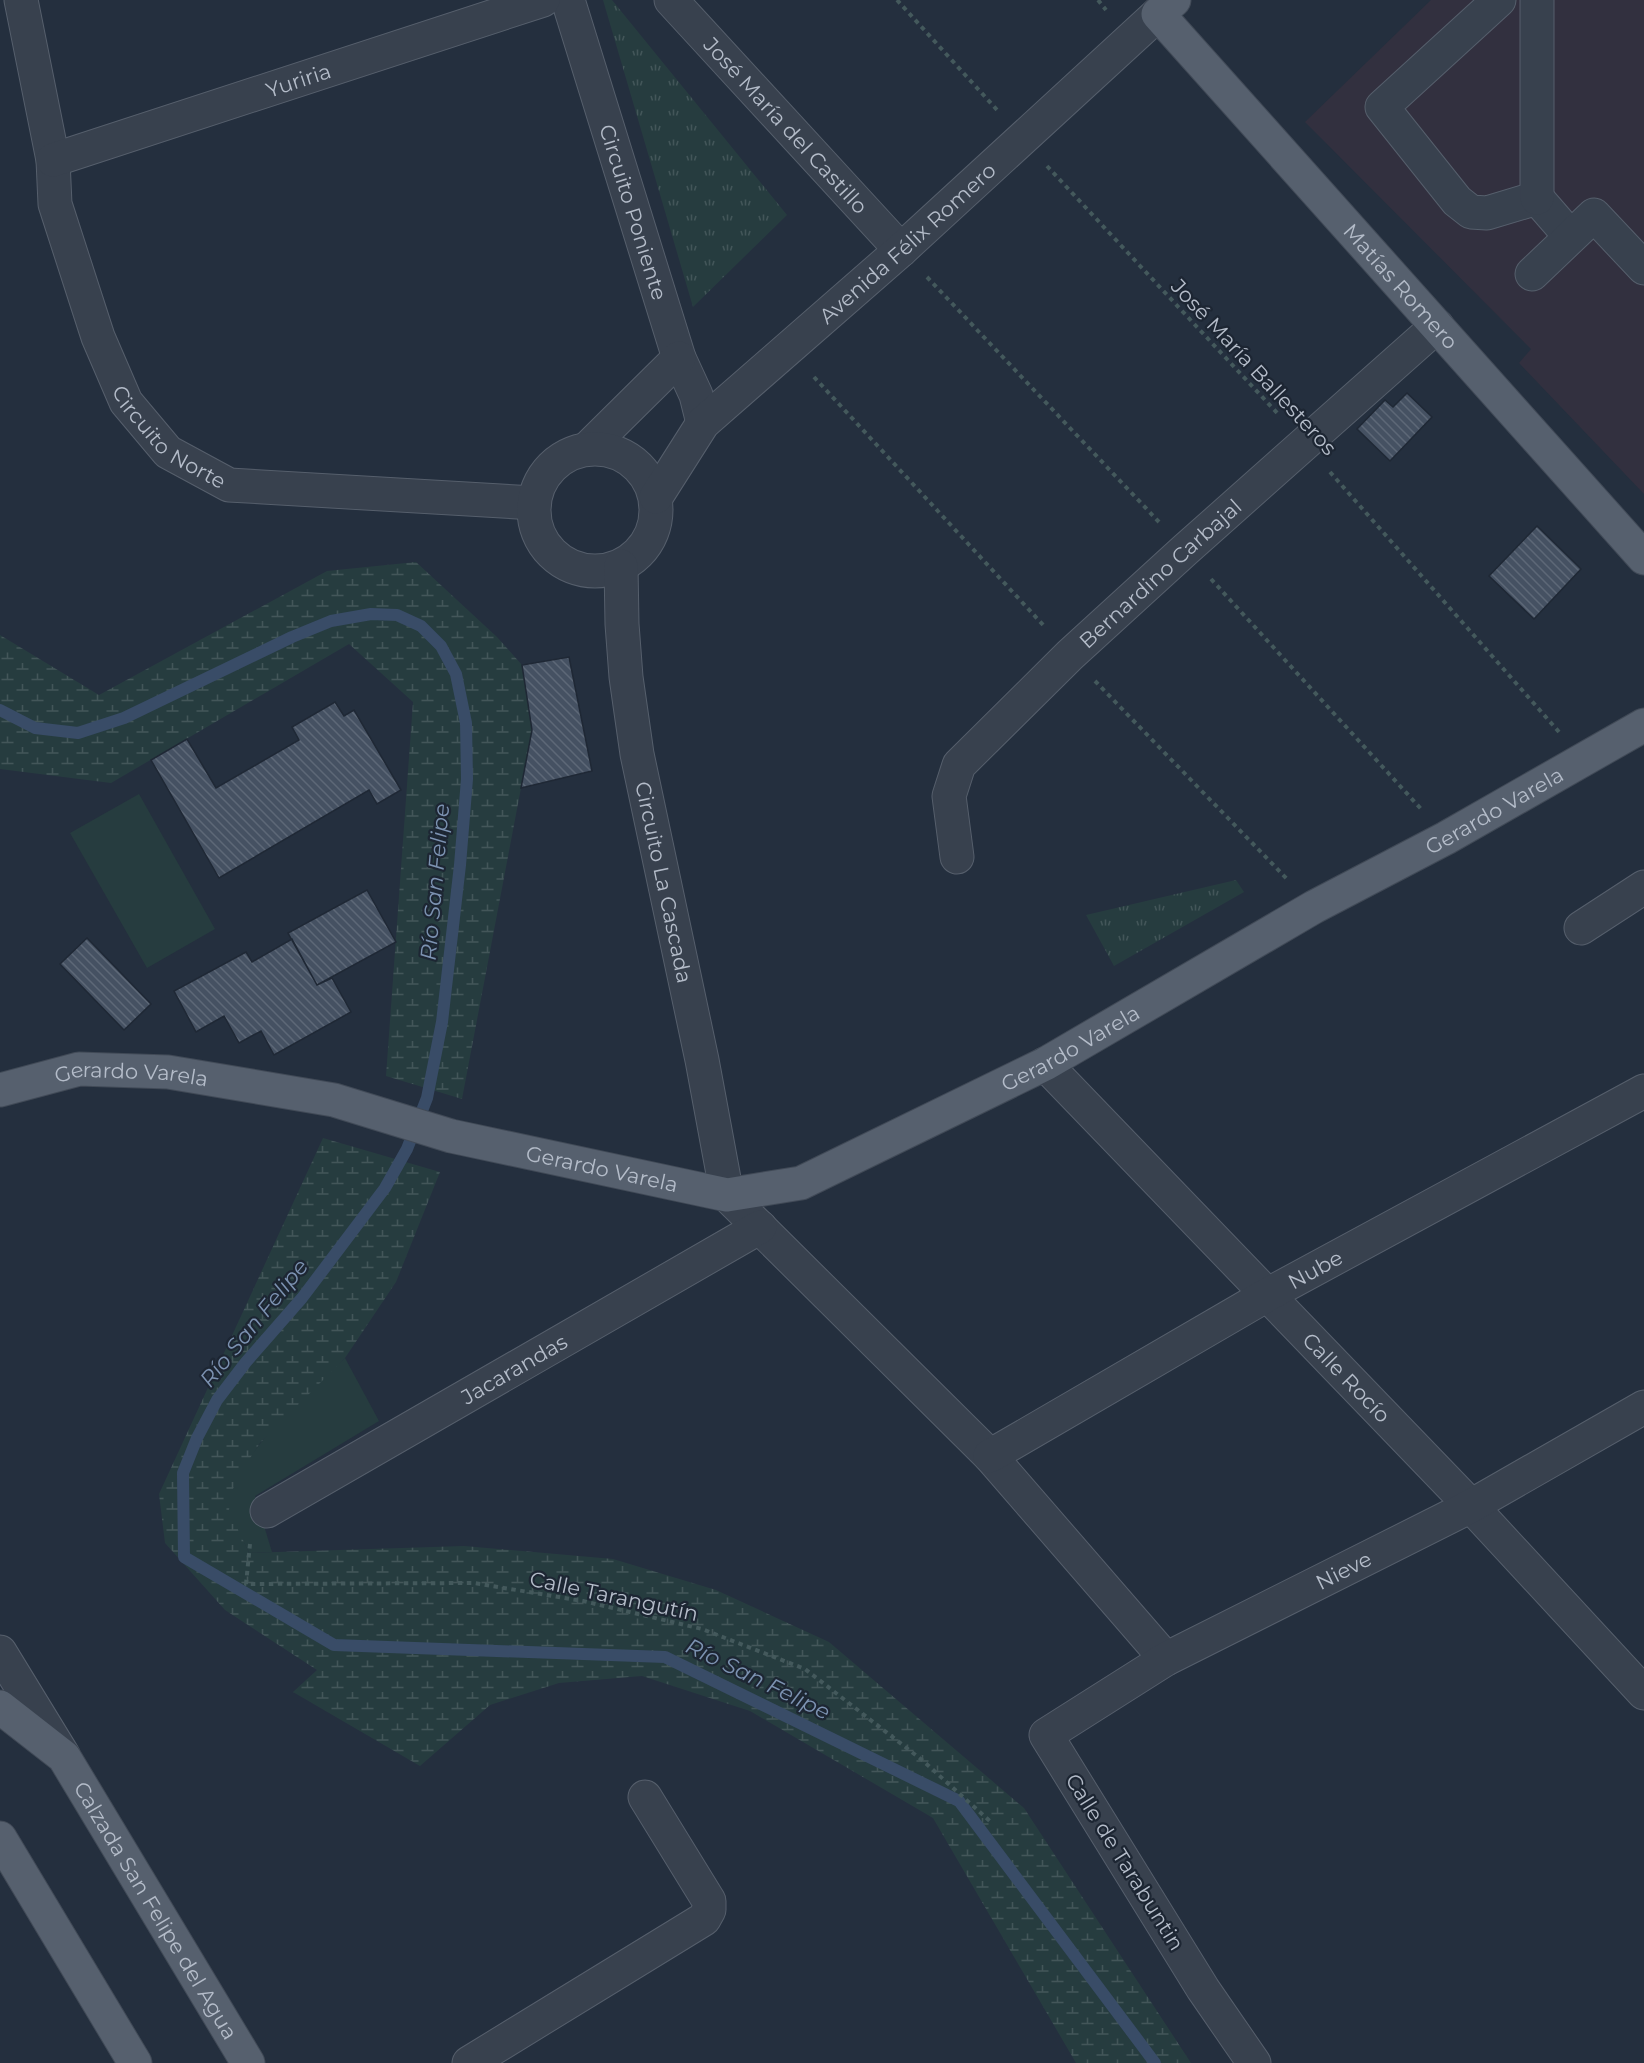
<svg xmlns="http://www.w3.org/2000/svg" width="1644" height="2063" font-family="Montserrat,sans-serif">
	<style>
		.medical { fill: #32303f }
		.grass { fill: #263c3f }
		.wetland { fill: url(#wetland-marsh) }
		.park { fill: url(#park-tufts) }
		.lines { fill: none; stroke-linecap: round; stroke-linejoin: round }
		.stream { stroke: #394c67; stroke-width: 12 }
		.building { fill: url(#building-back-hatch); stroke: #1f2835; stroke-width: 1.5 }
		.minor-casing { stroke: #565f6c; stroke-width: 35 }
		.major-casing { stroke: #414a57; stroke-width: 35 }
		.path { stroke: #44595c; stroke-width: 4; stroke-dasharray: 4.5 4.5; stroke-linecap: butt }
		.minor { stroke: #38414e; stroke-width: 33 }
		.major { stroke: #56606e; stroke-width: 33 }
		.labels { text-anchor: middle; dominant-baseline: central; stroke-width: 4.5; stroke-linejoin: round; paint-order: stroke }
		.street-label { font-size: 21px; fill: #b4bcc9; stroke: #1d2633 }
		.water-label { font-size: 22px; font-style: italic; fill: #7c92b1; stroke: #1d2633 }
	</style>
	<defs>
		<pattern id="wetland-marsh" width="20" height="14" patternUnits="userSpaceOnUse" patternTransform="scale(1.5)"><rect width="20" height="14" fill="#263c3f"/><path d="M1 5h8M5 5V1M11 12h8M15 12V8" fill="none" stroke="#435659"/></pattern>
		<pattern id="park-tufts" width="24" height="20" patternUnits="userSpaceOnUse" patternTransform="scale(1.5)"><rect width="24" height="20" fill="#263c3f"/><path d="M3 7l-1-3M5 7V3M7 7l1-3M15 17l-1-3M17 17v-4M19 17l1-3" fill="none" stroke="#435659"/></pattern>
		<pattern id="building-back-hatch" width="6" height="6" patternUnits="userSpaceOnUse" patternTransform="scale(1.5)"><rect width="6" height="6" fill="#455162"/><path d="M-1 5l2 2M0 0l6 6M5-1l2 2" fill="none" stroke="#5d6877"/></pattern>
	</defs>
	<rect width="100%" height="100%" fill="#242f3e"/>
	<!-- medical -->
	<path class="medical" d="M1431,0H1644V494L1519,363L1531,349L1305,122Z"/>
	<!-- grass -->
	<path class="grass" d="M139,794L215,929L147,968L70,833Z
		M345,1358L379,1421L255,1496L272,1552L249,1553C244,1541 232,1523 229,1511C220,1469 316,1385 345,1358Z"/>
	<!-- wetland -->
	<path class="wetland" d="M416,562L497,637L522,665L532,730L462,1099L386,1076L413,702L349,644L111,783L0,769V635L99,695L327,571Z
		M323,1138L440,1172L396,1282L345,1358L260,1443L241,1472L231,1493L229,1510L249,1553L464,1546L613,1559L716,1590L829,1642L1024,1808L1191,2063H1076L933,1818L750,1711L642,1676L559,1683L490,1705L420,1766L293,1692L317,1670L225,1610L165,1543L159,1494Z"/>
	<!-- park -->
	<path class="park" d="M603,0H612L787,215L693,307Z
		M1236,880L1244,892L1114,966L1086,915Z"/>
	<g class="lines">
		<!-- stream -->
		<path class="stream" d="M0,710L35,728L78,733L124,718L292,637L331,621L371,614L397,615L421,626L441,646L456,674L466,723L467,779L460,865L442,1022L427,1098L407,1149L385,1188L302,1298L246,1362L217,1400L197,1438L183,1473L184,1557L334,1645L665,1657L959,1801L1155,2063"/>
	</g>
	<!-- building -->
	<path class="building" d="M1407,393L1432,417L1390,461L1357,429L1385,400L1393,407Z
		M1537,526L1581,569L1534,619L1489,576Z
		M569,657L592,771L521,788L532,730L522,665Z
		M335,702L344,716L354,710L401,790L377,804L369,790L219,878L151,760L187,739L216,788L299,740L292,727Z
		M367,890L396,942L317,985L288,933Z
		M87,938L151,1004L124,1030L60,964Z
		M292,939L317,985L332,978L351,1012L274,1055L261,1031L239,1043L224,1016L196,1032L174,991L246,952L252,962Z"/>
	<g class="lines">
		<defs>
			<g id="minor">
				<path id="s1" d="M21,0L53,160L55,204L98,337L126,402L168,452L229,485L534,503"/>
				<path id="s2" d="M568,0L679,358L696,395L703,423"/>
				<path id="s3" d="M671,0L901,250"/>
				<path d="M1499,0L1382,107L1457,201L1471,212L1487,213L1537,198L1570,236"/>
				<path d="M1537,0V198"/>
				<path id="s4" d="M53,160L543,0"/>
				<path d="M1532,274L1594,215L1644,268"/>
				<path d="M588,448L679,358"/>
				<circle cx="595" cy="510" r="61"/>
				<path id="s5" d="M656,497L703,423L901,250L1158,14"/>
				<path id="s6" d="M621,566L622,624L626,677L637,754L702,1060L727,1195L990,1456L1166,1659"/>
				<path id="s7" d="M957,857L949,796L959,765L1070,655L1185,550L1437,326"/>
				<path d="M1581,928L1644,887"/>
				<path id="s8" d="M1045,1064L1471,1506L1644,1693"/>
				<path id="s9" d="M990,1456L1267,1295L1644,1091"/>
				<path id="s10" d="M267,1511L760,1227"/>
				<path d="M0,1652L63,1755"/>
				<path d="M469,2063L704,1919L709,1910V1901L645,1797"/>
				<path id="s11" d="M1254,2063L1203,1989L1046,1735L1166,1659L1471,1506L1644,1407"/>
			</g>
			<g id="major">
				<path id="s12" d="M1174,0L1158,14L1644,558"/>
				<path id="s13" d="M0,1090L79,1069L168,1072L334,1100L451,1136L727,1195L801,1183L1045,1064L1314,907L1446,838L1644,725"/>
				<path id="s14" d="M0,1707L64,1757L248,2063"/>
				<path d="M0,1838L135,2063"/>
			</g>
		</defs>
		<!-- minor casing -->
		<use href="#minor" class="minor-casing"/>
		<!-- major casing -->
		<use href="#major" class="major-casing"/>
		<!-- path -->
		<path class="path" d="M897,0L998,111
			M1098,0L1106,10
			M1047,166L1279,415
			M927,277L1159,522
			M814,377L1045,627
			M1330,472L1559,732
			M1211,579L1422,810
			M1095,681L1288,880
			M250,1544L246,1584L474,1583L583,1601L702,1629L805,1669L922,1760L992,1823"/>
		<!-- minor -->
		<use href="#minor" class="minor"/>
		<!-- major -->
		<use href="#major" class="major"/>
	</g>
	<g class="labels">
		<!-- street labels -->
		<g class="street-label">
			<text stroke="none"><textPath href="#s4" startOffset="258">Yuriria</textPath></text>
			<text stroke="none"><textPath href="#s3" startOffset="170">José María del Castillo</textPath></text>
			<text stroke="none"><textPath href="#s2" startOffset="222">Circuito Poniente</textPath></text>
			<text stroke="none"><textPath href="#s5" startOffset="360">Avenida Félix Romero</textPath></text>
			<text stroke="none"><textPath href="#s12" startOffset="386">Matías Romero</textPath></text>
			<text transform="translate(1254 367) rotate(47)">José María Ballesteros</text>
			<text stroke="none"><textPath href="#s1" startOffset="474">Circuito Norte</textPath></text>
			<text stroke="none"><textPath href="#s7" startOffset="372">Bernardino Carbajal</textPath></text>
			<text stroke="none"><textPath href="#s13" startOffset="1606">Gerardo Varela</textPath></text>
			<text stroke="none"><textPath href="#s6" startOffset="320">Circuito La Cascada</textPath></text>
			<text stroke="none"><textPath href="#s13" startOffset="1120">Gerardo Varela</textPath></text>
			<text stroke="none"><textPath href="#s13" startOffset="134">Gerardo Varela</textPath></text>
			<text stroke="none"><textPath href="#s13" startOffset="616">Gerardo Varela</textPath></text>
			<text stroke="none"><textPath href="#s9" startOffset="375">Nube</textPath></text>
			<text stroke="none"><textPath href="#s10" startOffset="285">Jacarandas</textPath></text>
			<text stroke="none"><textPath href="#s8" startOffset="435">Calle Rocío</textPath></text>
			<text stroke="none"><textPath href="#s11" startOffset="729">Nieve</textPath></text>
			<text transform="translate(614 1596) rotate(12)">Calle Tarangutín</text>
			<text transform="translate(1125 1862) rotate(58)">Calle de Tarabuntin</text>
			<text stroke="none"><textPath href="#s14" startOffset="260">Calzada San Felipe del Agua</textPath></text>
		</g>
		<!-- water labels -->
		<g class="water-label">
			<text transform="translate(435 882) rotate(-85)">Río San Felipe</text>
			<text transform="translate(254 1323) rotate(-51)">Río San Felipe</text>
			<text transform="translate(758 1679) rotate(26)">Río San Felipe</text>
		</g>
	</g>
</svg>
